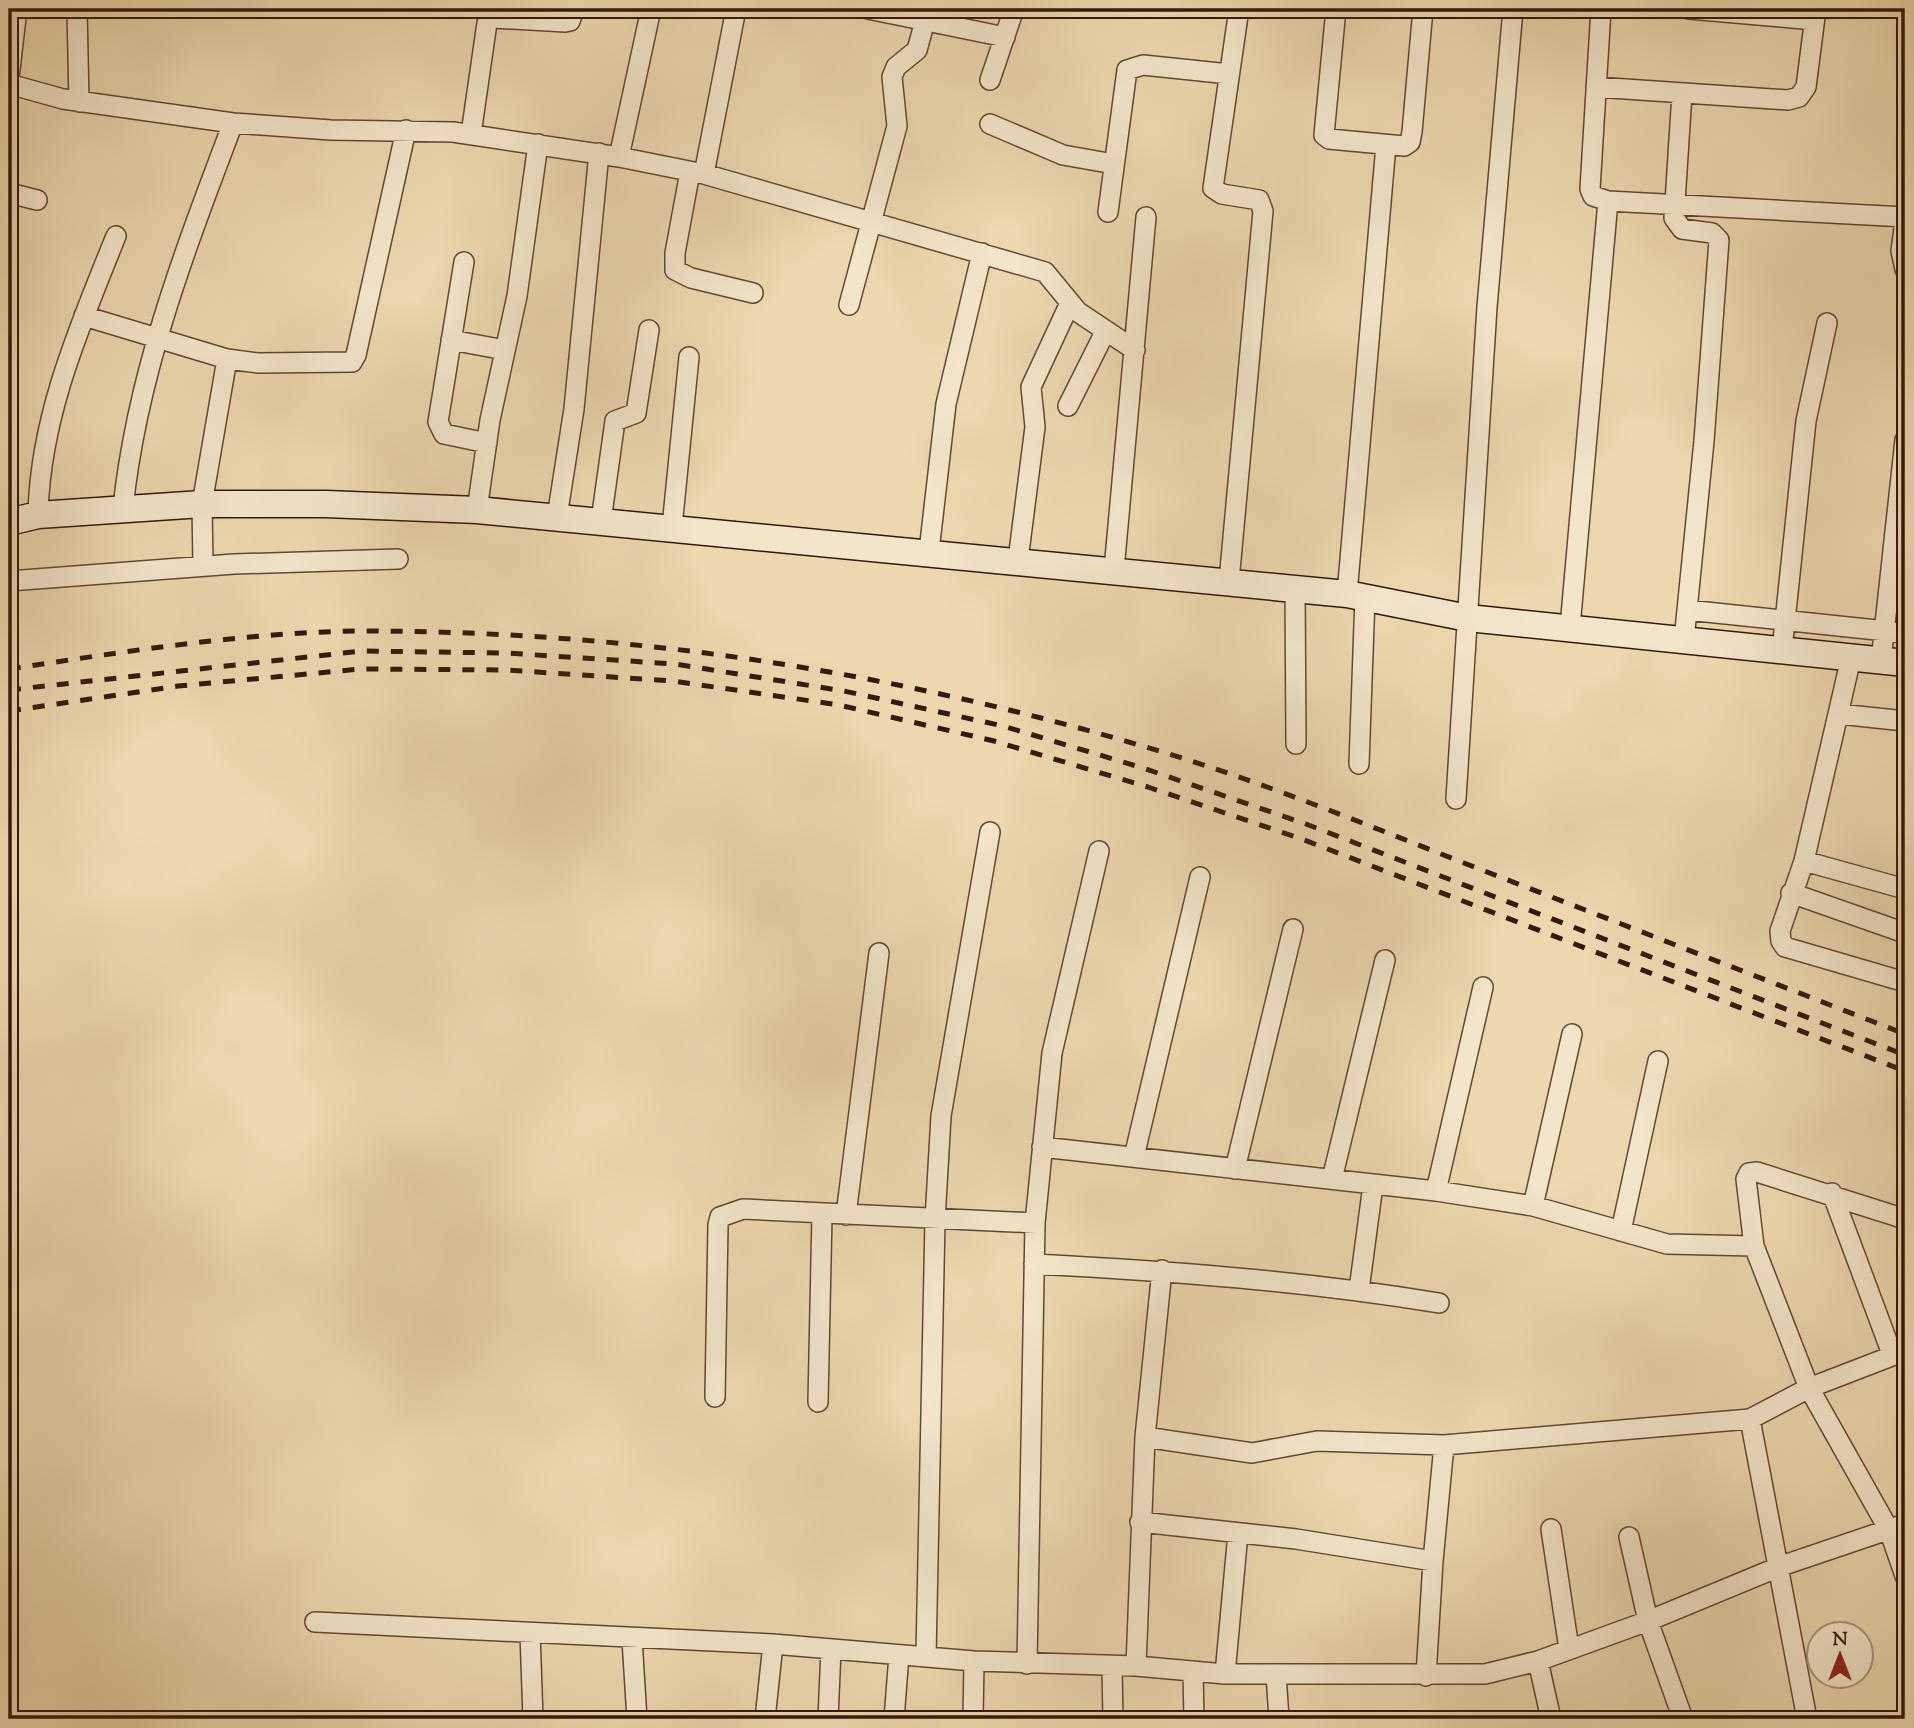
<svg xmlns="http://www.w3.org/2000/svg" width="1914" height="1728" font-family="'Sorts Mill Goudy',serif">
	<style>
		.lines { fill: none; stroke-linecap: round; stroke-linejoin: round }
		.street-casing { stroke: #634834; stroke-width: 22 }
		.secondary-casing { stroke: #35180c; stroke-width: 29 }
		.street { stroke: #f3e5ca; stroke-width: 19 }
		.secondary { stroke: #f3e5ca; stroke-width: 26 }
		.rail { stroke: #35180c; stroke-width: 5; stroke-dasharray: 12 12; stroke-linecap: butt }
	</style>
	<rect width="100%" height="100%" fill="#ecd7ae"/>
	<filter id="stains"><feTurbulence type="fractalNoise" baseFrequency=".00286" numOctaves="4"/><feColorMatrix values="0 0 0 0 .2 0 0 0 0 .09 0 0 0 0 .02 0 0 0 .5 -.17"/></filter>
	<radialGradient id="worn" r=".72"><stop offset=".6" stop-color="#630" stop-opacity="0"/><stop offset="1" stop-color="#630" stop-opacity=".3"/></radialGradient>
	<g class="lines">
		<defs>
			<path id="street" d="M77,9L79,102
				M868,9L1005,37
				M1336,9L1324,135L1329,139L1404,146L1410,142L1412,132L1423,9
				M1601,9L1590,189L1593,196L1608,201L1905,217
				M1689,9L1814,20
				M9,78L17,9
				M990,80L1014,9
				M9,84L63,99L233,123L331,130L453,132L619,157L704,174L1045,272L1078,312L1135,350
				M1596,87L1788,100L1799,97L1806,87L1816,9
				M1682,93L1674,218L1682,229L1712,233L1719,240L1704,441L1684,640
				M990,124L1063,155L1114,164
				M471,134L487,23L493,18L565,22L570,21L574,9
				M619,157L651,9
				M690,172L675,253V270L691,278L753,293
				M704,174L736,9
				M9,193L37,200
				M1108,212L1127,70L1143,65L1229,74
				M1905,221L1901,251L1905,269
				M464,262L438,422L444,434L487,443
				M849,305L897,126L892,77L896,67L917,50L925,21
				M84,316L227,359L258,363L352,362L356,355L406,130
				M451,340L505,350
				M1068,406L1105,332
				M123,508C137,373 185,250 233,123
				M477,510L490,420L517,296L538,144
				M38,515C40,416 80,326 116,236
				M557,517L574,409L599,153
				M601,521L615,421L636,413L649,330
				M672,527L689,357
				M929,551L946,404L982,253
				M1018,560L1035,427L1031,387L1070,303
				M203,566L202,504L227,359
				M1114,570L1146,217
				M9,581L234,564L398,559
				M1229,581L1263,211L1259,200L1222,194L1213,188L1239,9
				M1295,588L1296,744
				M1347,594L1386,145
				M1687,610L1905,633
				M1570,627L1608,201
				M1782,650L1806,421L1827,323
				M1851,658L1804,861L1780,931L1781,941L1785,947L1905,982
				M1881,661L1905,440
				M1839,714L1905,721
				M1359,764L1365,597
				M1456,799L1487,307L1513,9
				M1804,861L1905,889
				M1791,893L1905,933
				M1042,1147L1436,1191L1533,1206L1667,1244L1754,1246
				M1134,1157L1200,877
				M1235,1169L1293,929
				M1332,1179L1385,960
				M1436,1191L1483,987
				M1832,1193L1892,1354
				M1533,1206L1572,1034
				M846,1215L879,953
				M1905,1219L1757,1172L1749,1173L1746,1179L1754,1246L1809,1388L1889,1530L1905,1576
				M1621,1231L1658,1061
				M1034,1264C1169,1271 1305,1281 1439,1303
				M1359,1290L1373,1185
				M715,1397L718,1225L720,1217L743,1209L1035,1223
				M818,1402L822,1214
				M1750,1419L1807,1719
				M1145,1437L1252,1453L1317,1441L1444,1445L1750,1419L1809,1388L1905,1351
				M1140,1522L1296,1539L1433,1561
				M1551,1529L1569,1649
				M1629,1537L1648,1621L1683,1719
				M315,1622L773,1644L974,1661L1136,1666L1225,1674H1485L1538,1661L1648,1621L1781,1566L1905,1524
				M530,1633L533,1719
				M632,1639L637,1719
				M926,1656L935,1220L941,1116L990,832
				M1538,1661L1551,1719
				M1027,1664L1035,1223L1052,1053L1099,851
				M1136,1666L1145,1437L1162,1270
				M1112,1667L1113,1719
				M1193,1671L1194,1719
				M1225,1674L1238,1533
				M1276,1674L1279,1719
				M1426,1676L1433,1561L1444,1445
				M765,1719L773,1644
				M828,1719L831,1649
				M894,1719L899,1655
				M973,1719L974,1661"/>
			<path id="secondary" d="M9,522L38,515L202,504H326L477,510L1347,594L1468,618L1905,663"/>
		</defs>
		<!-- street casing -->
		<use href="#street" class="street-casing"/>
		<!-- secondary casing -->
		<use href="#secondary" class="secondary-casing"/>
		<!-- street -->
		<use href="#street" class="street"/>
		<!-- secondary -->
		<use href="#secondary" class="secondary"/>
		<!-- rail -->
		<path class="rail" d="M9,669C123,652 246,632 362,631C628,631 884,670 1139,745C1250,777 1357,821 1464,863C1611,920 1758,977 1905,1034
			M9,690L362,651L506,653L675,664L844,691L1003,726L1143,768L1306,824L1905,1055
			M9,711L178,686L361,669L506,670L673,681L839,705L994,741L1148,787L1299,838L1905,1071"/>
	</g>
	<!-- margin -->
	<rect width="1914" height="1728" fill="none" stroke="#ecd7ae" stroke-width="35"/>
	<rect x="10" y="10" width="1893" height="1707" fill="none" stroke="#35180c" stroke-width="3.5"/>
	<rect x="18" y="18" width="1879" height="1693" fill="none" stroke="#35180c" stroke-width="2"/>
	<!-- north arrow -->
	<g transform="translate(1840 1655)"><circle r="33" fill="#f3e5ca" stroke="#a7937e" stroke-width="2"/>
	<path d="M0-5L12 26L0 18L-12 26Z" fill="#8f2418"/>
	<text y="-10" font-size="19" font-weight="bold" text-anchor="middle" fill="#35180c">N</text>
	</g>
	<rect width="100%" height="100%" filter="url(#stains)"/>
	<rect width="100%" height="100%" fill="url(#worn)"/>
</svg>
